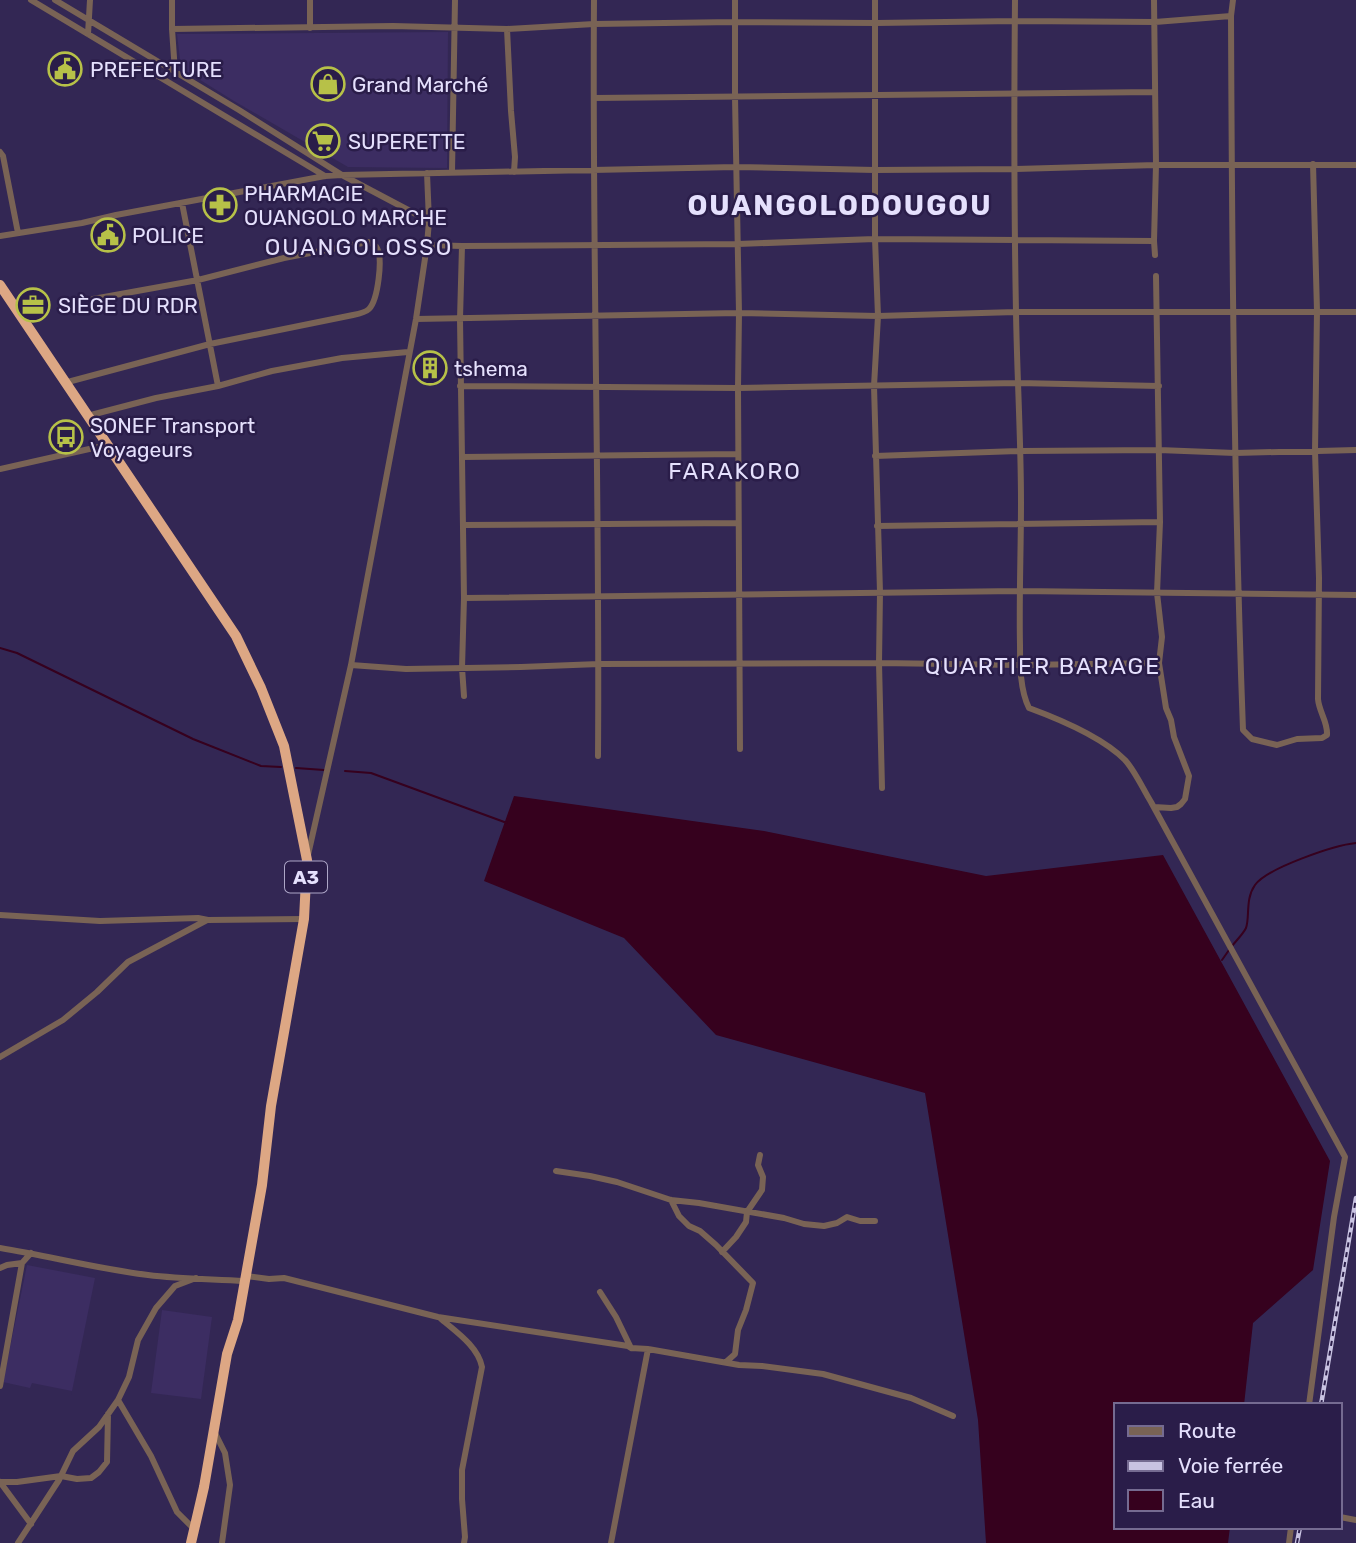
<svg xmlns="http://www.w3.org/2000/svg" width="1356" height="1543" font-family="Rubik,sans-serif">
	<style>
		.built { fill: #3c2d62 }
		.water { fill: #36011e }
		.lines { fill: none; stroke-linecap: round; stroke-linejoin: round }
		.stream { stroke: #36011e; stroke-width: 2 }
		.street { stroke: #796355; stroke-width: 6 }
		.highway { stroke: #dda784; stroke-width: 10 }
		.rail-casing { stroke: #c9c3e2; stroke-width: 4.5 }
		.rail { stroke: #2a1d49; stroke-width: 2; stroke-dasharray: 5; stroke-linecap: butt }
		.labels { text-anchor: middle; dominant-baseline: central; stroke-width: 5; stroke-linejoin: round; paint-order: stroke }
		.shield { fill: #2a1d49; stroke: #ada6c7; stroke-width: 2 }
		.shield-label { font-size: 19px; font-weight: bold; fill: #e5e0fd }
		.poi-label { font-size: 21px; fill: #e5e0fd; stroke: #2a1d49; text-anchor: start }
		.neighbourhood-label { font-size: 23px; letter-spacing: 2px; fill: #e5e0fd; stroke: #2a1d49 }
		.district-label { font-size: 28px; font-weight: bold; letter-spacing: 2px; fill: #e5e0fd; stroke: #2a1d49 }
	</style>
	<rect width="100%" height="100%" fill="#332754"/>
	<!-- built -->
	<path class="built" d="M448,32L447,168L348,167L234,101L181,68L177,34Z
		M27,1265L95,1278L71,1396L72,1391L32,1383L30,1388L3,1382Z
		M162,1310L212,1317L201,1399L151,1393Z"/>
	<!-- water -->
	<path class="water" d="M514,796L764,831L986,876L1163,855L1330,1161L1313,1270L1253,1323L1244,1405H1116V1527H1230L1228,1543H986L978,1420L925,1093L716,1035L624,938L484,881Z"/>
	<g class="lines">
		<!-- stream -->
		<path class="stream" d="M0,648L17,653L193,739L261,766L281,767
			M296,768L324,770
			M345,771L371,773L507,823
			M1232,946C1236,941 1243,934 1246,928C1250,917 1245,899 1255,885C1267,868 1335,845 1356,843
			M1222,960L1229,950"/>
		<!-- street -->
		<path class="street" d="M31,0L325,176
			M55,0L239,110L342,175L429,221
			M172,0V29L175,72
			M310,0V28
			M594,0C592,252 600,504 598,756
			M735,0V97L739,313L738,388L740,749
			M875,0V239L878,316L874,386L880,592L879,663L882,788
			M1015,0C1014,104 1014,208 1016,312C1017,376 1021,439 1021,502C1021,550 1019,597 1020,645C1020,665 1020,690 1029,708C1059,719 1102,737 1125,760C1135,771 1143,789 1151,802L1345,1157L1334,1217L1309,1405
			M1154,0L1156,165L1154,241L1155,255
			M1233,0L1231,16C1232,254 1234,492 1243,730L1252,739L1277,745L1297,739L1322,738L1327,735C1328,722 1319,712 1318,699L1319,578L1315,451L1317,311L1313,164
			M172,29L393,26L507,29L594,24L735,22L876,23L1015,21L1155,22L1231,16
			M507,29L511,111L515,157L514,172
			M88,34L90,0
			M594,98L1155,92
			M0,152L3,156L18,233
			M452,172L455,0
			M182,203L218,386
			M0,236L82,223L116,215L325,176L342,175L736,167L875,170L1015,169L1156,165H1356
			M427,245L462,246L738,244L875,239L1154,241
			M462,246L460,319L464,598L462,668L464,696
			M416,319L739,313L878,316L1016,312H1356
			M64,383L210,344L353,315C358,314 366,312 369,309C378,300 383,258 377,248C375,244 372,244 368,242L284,258L198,280L93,299
			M460,386L738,388L1018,383L1159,386
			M87,416L156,398L218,386L272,371L342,358L408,352
			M875,456L1021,451L1159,450L1235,453L1356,450
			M462,457L738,454
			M0,469L107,445
			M463,525L738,523
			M877,526L1160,522
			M464,598L1019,591L1356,595
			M351,665L406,669L521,667L599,664L879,663L1020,665L1159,663
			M1154,807L1171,808L1177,807L1181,804L1185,799L1189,776L1174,737L1171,720L1166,708L1159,663L1162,637L1157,593L1160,522L1156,276
			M308,855L351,665L416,319L427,245L429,221L427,173
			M0,915L100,921L198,918L208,920L304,919
			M0,1057L63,1020L97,992L128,962L207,920
			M556,1171L590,1176L617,1182L671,1200L699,1203L784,1218L804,1224L824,1226L837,1223L847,1217L860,1221H875
			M671,1200L679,1216L689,1226L700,1231L716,1245L753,1283L746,1310L738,1330L735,1354L726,1362
			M0,1248C49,1256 98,1269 148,1275C180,1279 212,1279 244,1281
			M722,1252L736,1237L746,1222L747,1212L762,1190L763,1177L758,1165L760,1155
			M0,1268L7,1265L22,1263
			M246,1276L269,1279L284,1278L438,1317L628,1346L631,1348L648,1349L739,1365L762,1366L823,1374L911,1398L953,1416
			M600,1292L616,1317L631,1348
			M440,1318C455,1331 478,1346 482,1367L462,1470V1499L465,1537L464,1543
			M0,1386L22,1263L31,1253
			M118,1400L151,1456L177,1512L194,1529
			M215,1433L225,1453L230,1485L222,1543
			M0,1482L31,1524
			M1,1482H17L61,1476L77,1479L91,1478L99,1472L107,1462L108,1414
			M1340,1517L1356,1520
			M18,1543L59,1480L73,1451L99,1427L118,1400L129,1377L138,1340L156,1308L175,1286L196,1278
			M611,1543L648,1349
			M1289,1543L1291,1527"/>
		<!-- highway -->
		<path class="highway" d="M0,285L236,636L261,688L284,746L307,860L304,919L271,1106L262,1185L238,1320L227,1354L204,1487L191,1543"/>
		<defs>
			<path id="rail" d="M1321,1405L1356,1198
				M1297,1543L1300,1527"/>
		</defs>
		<!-- rail casing -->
		<use href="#rail" class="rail-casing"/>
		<!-- rail -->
		<use href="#rail" class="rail"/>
	</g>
	<!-- icons -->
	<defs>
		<symbol id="civic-ring" viewBox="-11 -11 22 22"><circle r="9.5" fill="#2a1d49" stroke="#b7c148" stroke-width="1.5"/><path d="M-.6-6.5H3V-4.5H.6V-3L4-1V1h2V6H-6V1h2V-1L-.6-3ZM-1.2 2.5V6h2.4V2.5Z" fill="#b7c148"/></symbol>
		<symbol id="shop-ring" viewBox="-11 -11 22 22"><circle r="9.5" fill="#2a1d49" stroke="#b7c148" stroke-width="1.5"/><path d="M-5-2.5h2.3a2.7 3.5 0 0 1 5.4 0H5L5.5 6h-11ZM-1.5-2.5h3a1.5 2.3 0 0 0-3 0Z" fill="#b7c148"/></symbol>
		<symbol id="supermarket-ring" viewBox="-11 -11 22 22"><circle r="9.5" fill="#2a1d49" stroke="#b7c148" stroke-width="1.5"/><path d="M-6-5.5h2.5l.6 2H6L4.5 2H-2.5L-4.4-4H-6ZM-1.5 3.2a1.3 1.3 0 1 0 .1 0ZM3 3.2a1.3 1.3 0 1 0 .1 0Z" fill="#b7c148"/></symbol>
		<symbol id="pharmacy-ring" viewBox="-11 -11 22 22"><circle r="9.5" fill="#2a1d49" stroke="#b7c148" stroke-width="1.5"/><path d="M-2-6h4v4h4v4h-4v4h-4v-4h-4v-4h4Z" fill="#b7c148"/></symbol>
		<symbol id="office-ring" viewBox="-11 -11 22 22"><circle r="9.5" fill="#2a1d49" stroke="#b7c148" stroke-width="1.5"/><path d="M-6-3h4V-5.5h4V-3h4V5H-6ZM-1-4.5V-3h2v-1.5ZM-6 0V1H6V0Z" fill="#b7c148"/></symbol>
		<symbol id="building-ring" viewBox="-11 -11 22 22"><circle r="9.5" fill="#2a1d49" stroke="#b7c148" stroke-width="1.5"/><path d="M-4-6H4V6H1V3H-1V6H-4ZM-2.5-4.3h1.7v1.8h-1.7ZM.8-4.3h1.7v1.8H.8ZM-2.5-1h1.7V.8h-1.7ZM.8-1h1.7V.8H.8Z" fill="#b7c148"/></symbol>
		<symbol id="bus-ring" viewBox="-11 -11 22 22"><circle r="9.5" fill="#2a1d49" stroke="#b7c148" stroke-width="1.5"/><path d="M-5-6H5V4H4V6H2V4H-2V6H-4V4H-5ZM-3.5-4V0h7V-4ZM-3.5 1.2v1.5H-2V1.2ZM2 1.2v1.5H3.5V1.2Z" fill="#b7c148"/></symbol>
	</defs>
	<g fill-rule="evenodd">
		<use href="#civic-ring" x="46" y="50" width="38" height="38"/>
		<use href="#shop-ring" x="309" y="65" width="38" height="38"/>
		<use href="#supermarket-ring" x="304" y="122" width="38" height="38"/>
		<use href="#pharmacy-ring" x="201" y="186" width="38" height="38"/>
		<use href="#civic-ring" x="89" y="216" width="38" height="38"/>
		<use href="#office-ring" x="14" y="286" width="38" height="38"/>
		<use href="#building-ring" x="411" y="349" width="38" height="38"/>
		<use href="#bus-ring" x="47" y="418" width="38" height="38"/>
	</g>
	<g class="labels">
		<!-- shield labels -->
		<rect class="shield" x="285" y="861.5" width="42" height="31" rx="5"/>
		<g class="shield-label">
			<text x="306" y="877">A3</text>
		</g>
		<!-- poi labels -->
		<g class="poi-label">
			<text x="90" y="69">PREFECTURE</text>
			<text x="352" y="84">Grand Marché</text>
			<text x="348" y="141">SUPERETTE</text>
			<text x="244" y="193">PHARMACIE<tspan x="244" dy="24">OUANGOLO MARCHE</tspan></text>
			<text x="132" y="235">POLICE</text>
			<text x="58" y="305">SIÈGE DU RDR</text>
			<text x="454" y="368">tshema</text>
			<text x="90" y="425">SONEF Transport<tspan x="90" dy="24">Voyageurs</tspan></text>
		</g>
		<!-- neighbourhood labels -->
		<g class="neighbourhood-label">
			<text x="359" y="247">OUANGOLOSSO</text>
			<text x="735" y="471">FARAKORO</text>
			<text x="1043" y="666">QUARTIER BARAGE</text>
		</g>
		<!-- district labels -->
		<g class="district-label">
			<text x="840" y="205">OUANGOLODOUGOU</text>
		</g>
	</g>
	<!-- legend -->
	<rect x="1114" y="1403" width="228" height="126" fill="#2a1d49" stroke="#756b91" stroke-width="2"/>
	<rect x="1128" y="1426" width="35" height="10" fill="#796355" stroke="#756b91" stroke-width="2"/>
	<text x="1178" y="1438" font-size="21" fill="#e5e0fd">Route</text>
	<rect x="1128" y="1461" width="35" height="10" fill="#c9c3e2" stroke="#756b91" stroke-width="2"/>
	<text x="1178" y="1473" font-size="21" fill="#e5e0fd">Voie ferrée</text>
	<rect x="1128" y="1490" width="35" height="21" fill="#36011e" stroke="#756b91" stroke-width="2"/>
	<text x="1178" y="1508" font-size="21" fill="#e5e0fd">Eau</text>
</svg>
